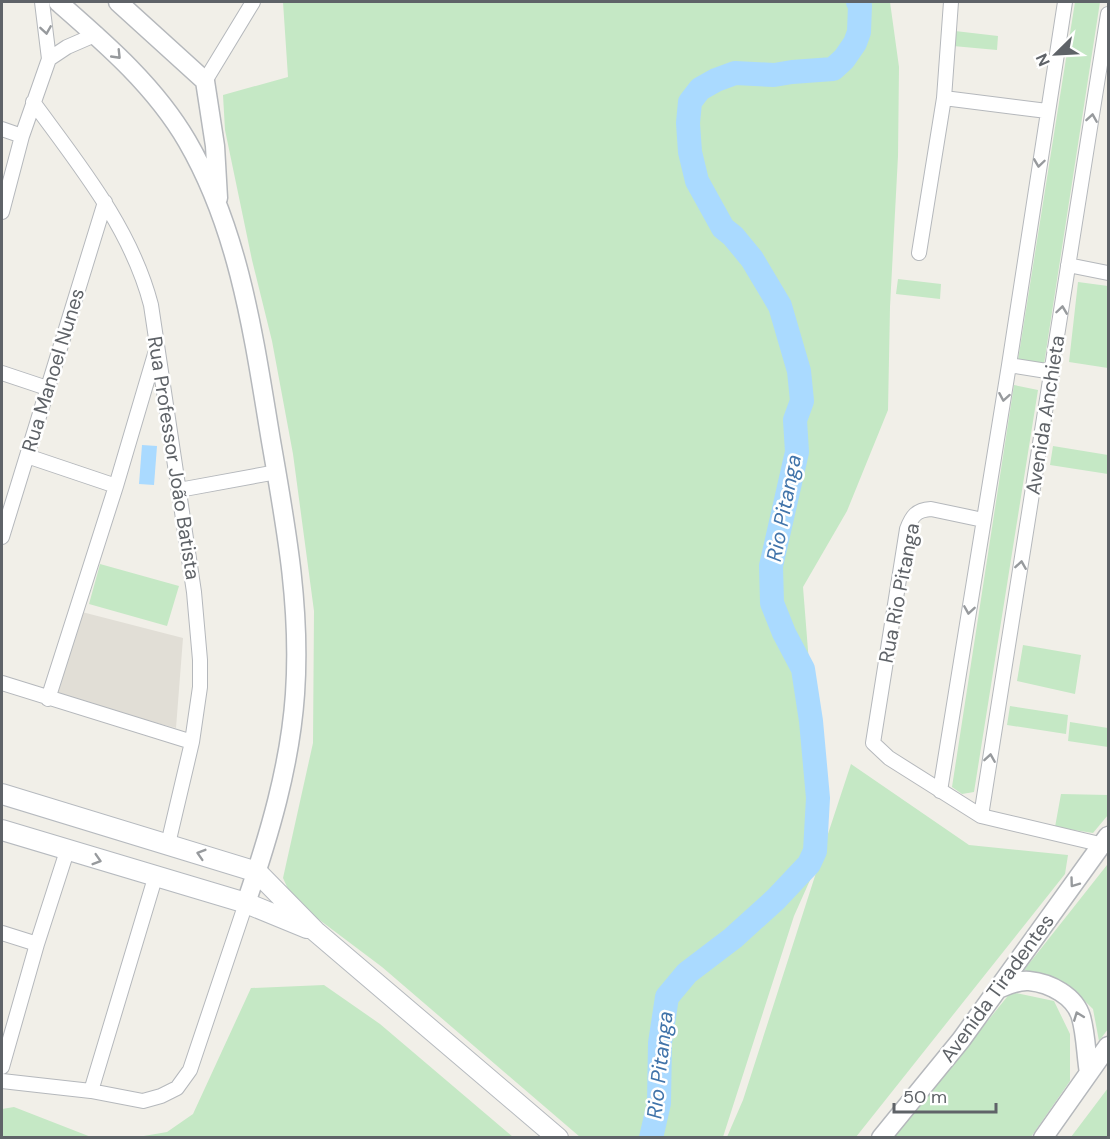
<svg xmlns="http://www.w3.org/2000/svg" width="1110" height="1139" font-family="'DM Sans',sans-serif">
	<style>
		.education { fill: #e1ded6 }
		.green { fill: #c5e8c5 }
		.water { fill: #aadaff }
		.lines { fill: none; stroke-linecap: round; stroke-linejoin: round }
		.river { stroke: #aadaff; stroke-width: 24 }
		.minor-casing { stroke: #b5b8bc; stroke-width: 16 }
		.tertiary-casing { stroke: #b5b8bc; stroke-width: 21 }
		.secondary-casing { stroke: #b6babf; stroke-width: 22 }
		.minor { stroke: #fff; stroke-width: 14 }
		.tertiary { stroke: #fff; stroke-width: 18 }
		.secondary { stroke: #fff; stroke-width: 20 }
		.oneway { stroke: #979a9d }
		.labels { text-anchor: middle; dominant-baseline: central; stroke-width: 5; stroke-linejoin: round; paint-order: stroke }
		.street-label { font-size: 20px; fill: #5f6368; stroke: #fff }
		.water-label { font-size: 21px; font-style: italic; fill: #4174aa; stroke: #fff }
	</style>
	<rect width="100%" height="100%" fill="#f1efe8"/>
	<!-- education -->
	<path class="education" d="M82,612L183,638L176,728L54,696Z"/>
	<!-- green -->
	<path class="green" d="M283,2H890L899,67L898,156L890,307L888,410L847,511L803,587L809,663L824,758L823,849L851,764L969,845L1068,855L1065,874L856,1137H727L743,1100L823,851L794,916L723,1137H580L382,967L293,900L283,878L313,743L314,611L293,454L272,341L252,260L225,130L223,95L288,77Z
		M1075,2H1100L1044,364L1018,360Z
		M955,31L998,36L997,50L953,46Z
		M898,279L941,284L940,299L896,294Z
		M1078,282L1108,286V368L1069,362Z
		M1014,385L1038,390L974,792L962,794L952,787Z
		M1053,446L1108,455V474L1050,465Z
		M100,564L179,586L167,626L89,604Z
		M1023,645L1081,655L1075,694L1017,681Z
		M1010,706L1068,715L1066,734L1007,725Z
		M1070,722L1108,728V747L1068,741Z
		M1061,794L1108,795V815L1093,833L1055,827Z
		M1107,865L1108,1029L1099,1041L1093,1009L1069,986L1024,970Z
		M324,985L380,1024L513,1137H138L167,1132L193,1114L251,988Z
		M1011,992L1054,1001L1070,1034V1081L1031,1137L893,1138Z
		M1108,1088V1137H1071Z
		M14,1107L91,1137H2V1109Z"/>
	<!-- water -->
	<path class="water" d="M142,445L157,446L154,485L139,484Z"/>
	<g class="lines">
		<!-- river -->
		<path class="river" d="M651,1138L659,1103L660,1043L667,997L687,973L733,938L776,899L809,864L815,851L818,798L811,721L803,669L784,633L772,603L771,566L797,452L795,420L802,401L799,371L780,306L752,259L733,236L723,228L697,181L690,152L688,123L690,102L700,89L716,80L735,73L774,75L792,72L833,69L844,59L855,43L859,32L860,5L858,2"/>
		<defs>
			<path id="minor" d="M951,2L944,98L1047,111
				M49,59L67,47L97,34
				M205,81L253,2
				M33,102C79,165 131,228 151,305L194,592L200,660V687L192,742L168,844
				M2,129L22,136
				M2,212L22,136L49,59L42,2
				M919,253L944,98
				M1068,265L1108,273
				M1009,365L1053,372
				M2,373L47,388
				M27,456L116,486
				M179,490L277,472
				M983,520L931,509C916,510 912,516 907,529L873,743L889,758L981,816L1108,846
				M2,537L105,202
				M2,683L192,742
				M48,699L116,486L155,354
				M940,791L1009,365L1065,2
				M981,816L1108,14
				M2,933L37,944
				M2,1067L37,944L67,851
				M2,1081L91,1091L143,1101L161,1096L177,1088L190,1070L246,903
				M91,1091L155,878"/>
			<path id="tertiary" d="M58,2C105,43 155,86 187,141C240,232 254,339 271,441C286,527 301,607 295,694C290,766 269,836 246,903
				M118,2L205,81L215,146L218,198
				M998,989C1008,985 1018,980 1029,981C1050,983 1075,996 1081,1017C1086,1034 1086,1055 1089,1073
				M881,1138L961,1040L1108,836
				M1043,1138L1108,1046"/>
			<path id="secondary" d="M2,794L257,872L315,931L558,1138
				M2,830L246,903L307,928"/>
		</defs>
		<!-- minor casing -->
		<use href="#minor" class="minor-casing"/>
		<!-- tertiary casing -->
		<use href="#tertiary" class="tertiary-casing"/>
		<!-- secondary casing -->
		<use href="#secondary" class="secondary-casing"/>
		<!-- minor -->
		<use href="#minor" class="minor"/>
		<!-- tertiary -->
		<use href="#tertiary" class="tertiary"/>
		<!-- secondary -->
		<use href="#secondary" class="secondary"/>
	</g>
	<!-- one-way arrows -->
	<defs><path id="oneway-chevron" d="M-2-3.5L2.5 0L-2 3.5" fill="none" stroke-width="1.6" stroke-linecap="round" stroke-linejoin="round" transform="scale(1.5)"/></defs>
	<g class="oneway">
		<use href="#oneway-chevron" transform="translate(46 30) rotate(81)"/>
		<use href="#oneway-chevron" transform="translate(117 55) rotate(46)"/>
		<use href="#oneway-chevron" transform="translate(1092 118) rotate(-81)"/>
		<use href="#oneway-chevron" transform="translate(1039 163) rotate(98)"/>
		<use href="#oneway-chevron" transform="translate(1062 310) rotate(-82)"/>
		<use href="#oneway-chevron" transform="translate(1004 397) rotate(100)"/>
		<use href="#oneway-chevron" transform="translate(1021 565) rotate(-81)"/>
		<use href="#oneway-chevron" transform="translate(969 610) rotate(99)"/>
		<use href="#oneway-chevron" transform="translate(990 758) rotate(-81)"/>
		<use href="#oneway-chevron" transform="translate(201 854) rotate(-163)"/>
		<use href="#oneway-chevron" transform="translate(97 860) rotate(17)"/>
		<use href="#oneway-chevron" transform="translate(1074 883) rotate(126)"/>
		<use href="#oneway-chevron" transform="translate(1078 1016) rotate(-111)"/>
	</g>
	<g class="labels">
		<!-- street labels -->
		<g class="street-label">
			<text transform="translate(53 370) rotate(-73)">Rua Manoel Nunes</text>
			<text transform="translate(1045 415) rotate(-81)">Avenida Anchieta</text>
			<text transform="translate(174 458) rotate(81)">Rua Professor João Batista</text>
			<text transform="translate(899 593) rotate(-79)">Rua Rio Pitanga</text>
			<text transform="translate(997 988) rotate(-54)">Avenida Tiradentes</text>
		</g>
		<!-- water labels -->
		<g class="water-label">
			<text transform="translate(784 508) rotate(-79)">Rio Pitanga</text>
			<text transform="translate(660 1065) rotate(-84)">Rio Pitanga</text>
		</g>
	</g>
	<!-- border -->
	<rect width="1110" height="1139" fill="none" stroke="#5f6368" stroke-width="6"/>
	<!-- north arrow -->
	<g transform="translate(1056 54) rotate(246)" stroke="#ffffff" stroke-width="4.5" paint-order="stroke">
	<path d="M0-4.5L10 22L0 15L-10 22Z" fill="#5f6368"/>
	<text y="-9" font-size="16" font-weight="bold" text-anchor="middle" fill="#5f6368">N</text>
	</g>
	<!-- scale -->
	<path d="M894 1103v9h102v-9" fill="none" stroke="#5f6368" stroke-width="3"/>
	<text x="903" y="1103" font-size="18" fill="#5f6368" stroke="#ffffff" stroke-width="4.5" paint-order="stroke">50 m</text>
</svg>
